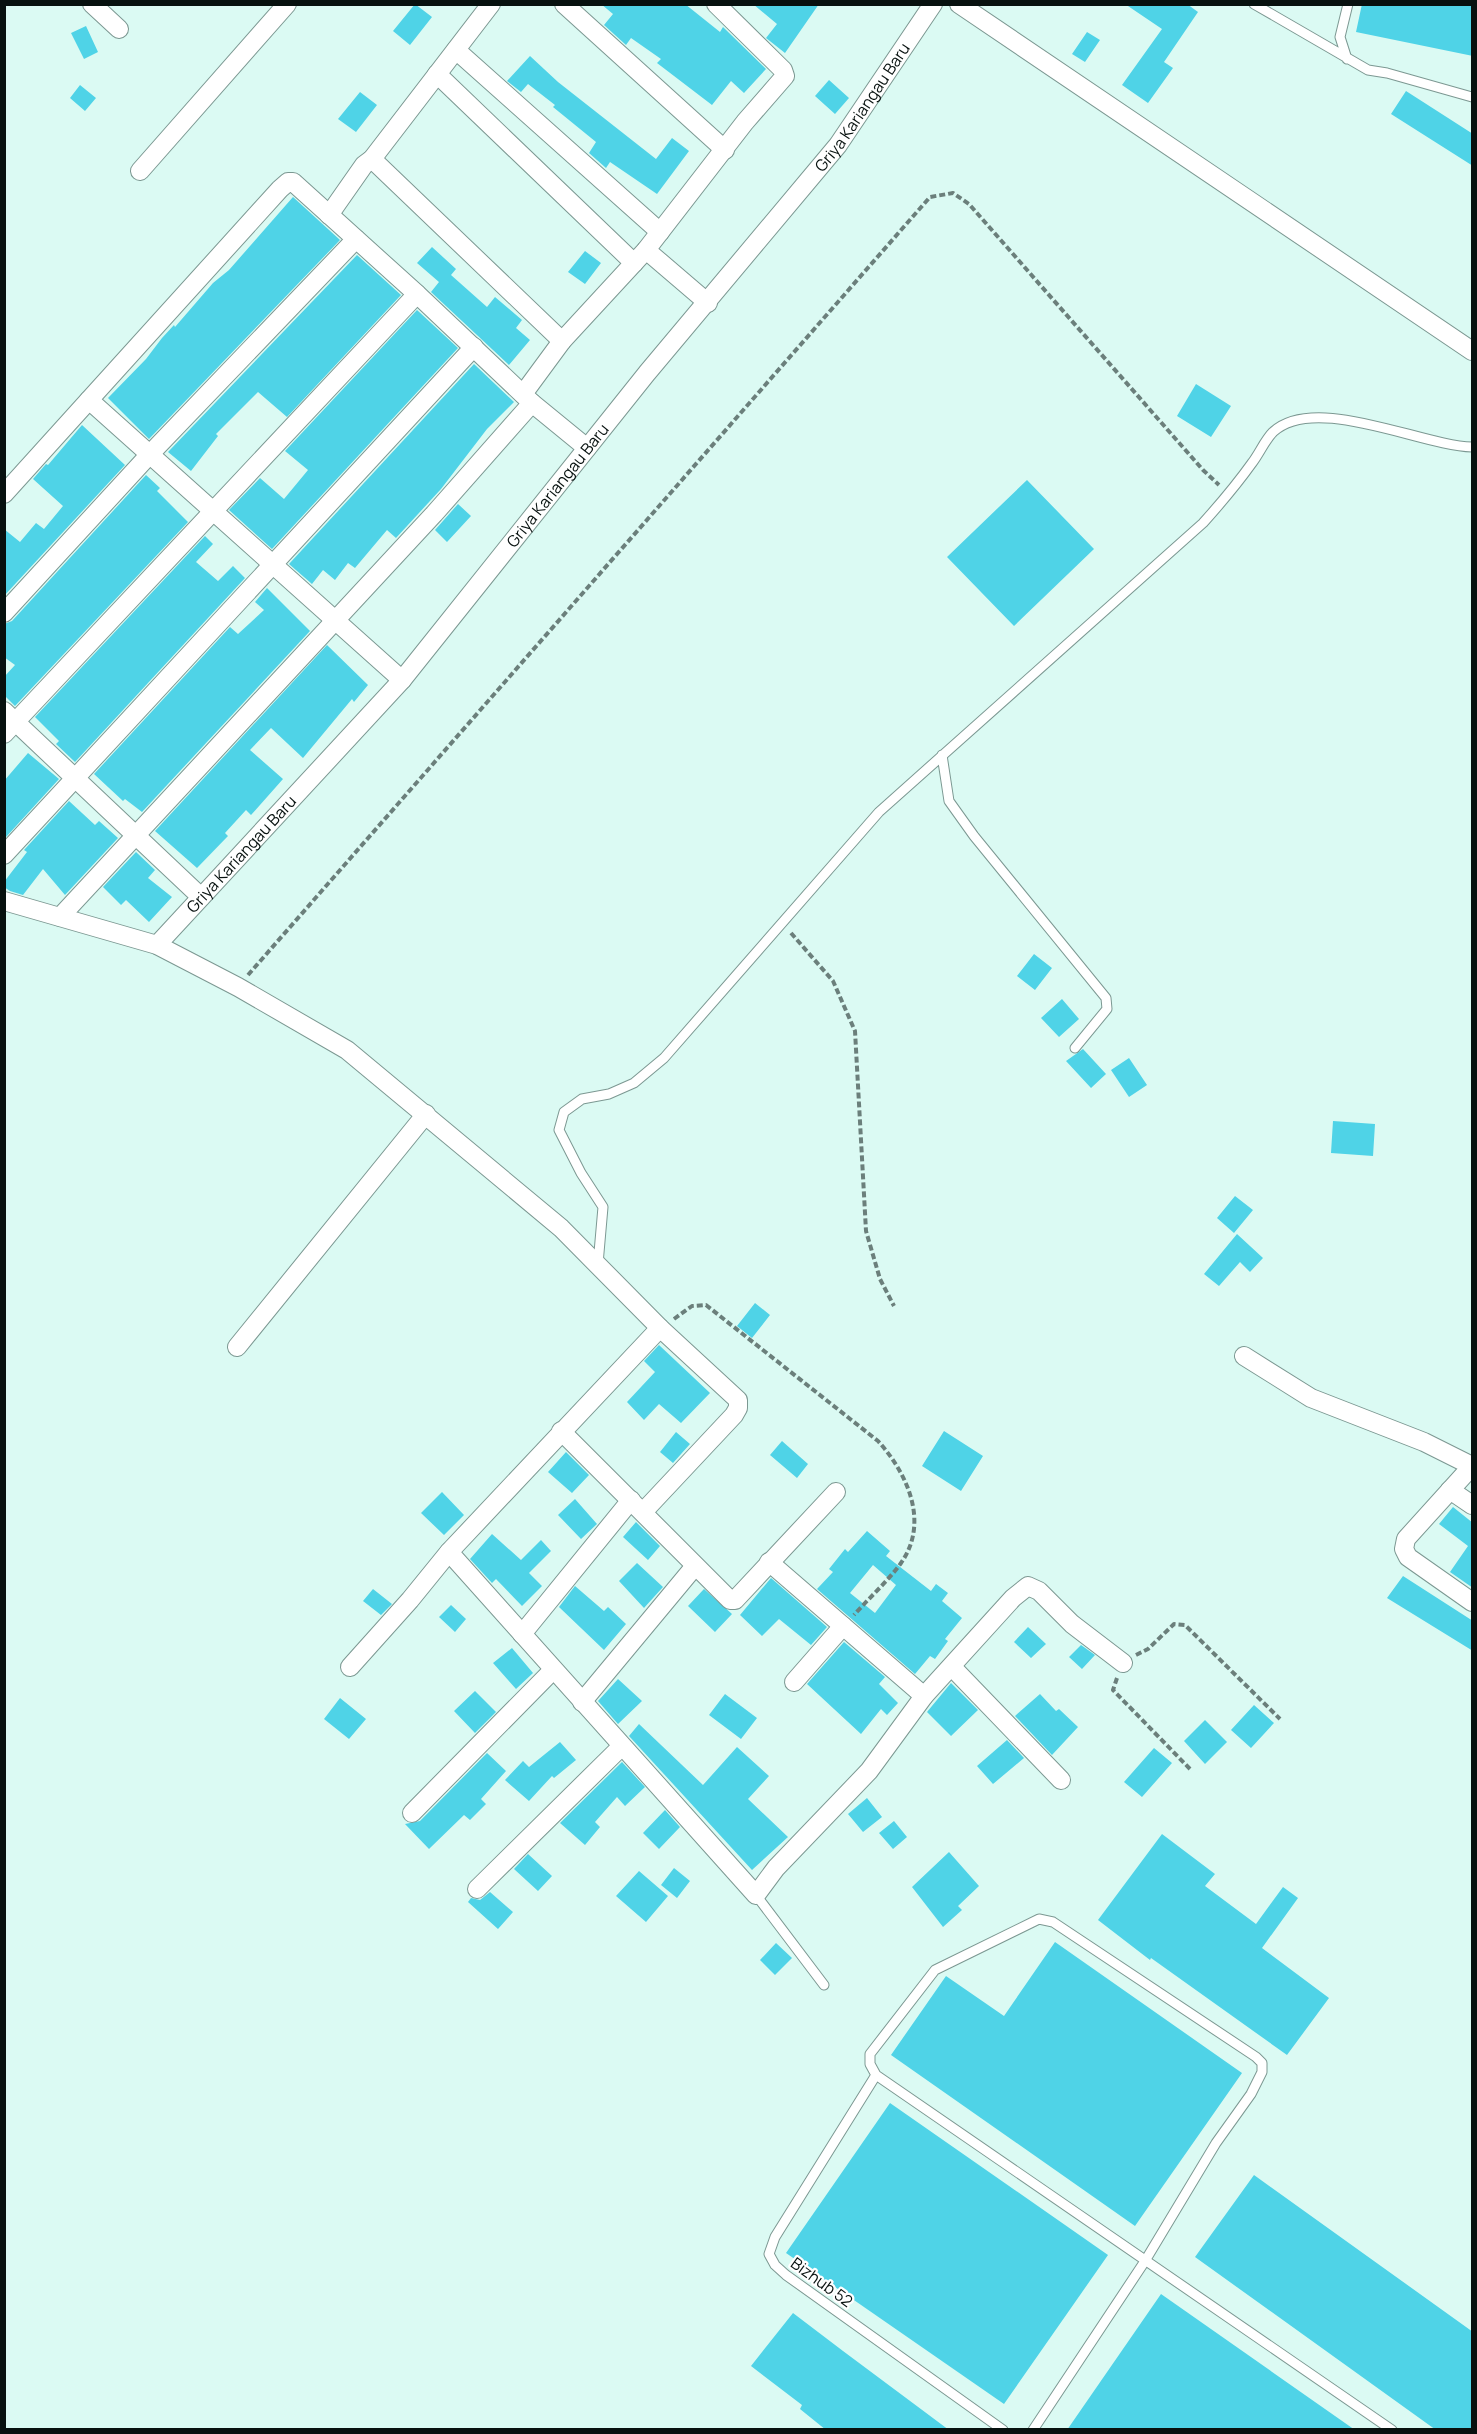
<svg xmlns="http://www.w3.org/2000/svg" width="1477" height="2434" font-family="Manrope,sans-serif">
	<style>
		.building { fill: #4fd3e7; fill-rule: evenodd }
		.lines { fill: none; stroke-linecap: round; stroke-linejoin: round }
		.service-casing { stroke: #7c9892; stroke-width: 11 }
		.minor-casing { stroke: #7c9892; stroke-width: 20 }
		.path { stroke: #6b7f7b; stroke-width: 4; stroke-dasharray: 6 3; stroke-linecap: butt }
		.service { stroke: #fff; stroke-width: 9 }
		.minor { stroke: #fff; stroke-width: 18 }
		.labels { text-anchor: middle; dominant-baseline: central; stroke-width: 4.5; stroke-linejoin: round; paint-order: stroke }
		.street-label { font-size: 16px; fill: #07110f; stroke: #fff }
	</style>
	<rect width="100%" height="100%" fill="#dbfaf3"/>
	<!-- building -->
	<path class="building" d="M415,4L432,17L410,45L393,31Z
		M601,4H685L720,32L723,27L766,69L744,93L731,81L712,105L657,63L661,59L631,38L626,45L604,25L613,14Z
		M753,4H819L785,53L766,38L777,24Z
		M1125,4H1187L1198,12L1164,62L1173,68L1148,103L1122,85L1162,29Z
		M1362,4H1473V56L1356,32Z
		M86,26L98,52L84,59L71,33Z
		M1087,32L1100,40L1085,62L1072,54Z
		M530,56L558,82L656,159L672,138L689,151L657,194L610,162L606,168L589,153L596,142L553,107L555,105L528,84L521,92L507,81Z
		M829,80L849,98L835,114L815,96Z
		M80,85L96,98L85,111L70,98Z
		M1406,91L1473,134V166L1391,114Z
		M360,92L377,105L356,132L338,119Z
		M293,197L340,240L149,439L108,398L146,359L162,338L174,325L175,327L213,283L229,270Z
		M432,247L456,269L451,275L487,307L495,297L522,320L516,328L530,340L509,365L431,292L439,282L417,263Z
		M585,251L601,263L585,284L568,272Z
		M357,255L401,295L287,417L258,392L216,434L218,436L191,471L168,452Z
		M417,310L458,348L272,549L229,510L260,478L284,499L308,470L285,451Z
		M474,364L514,402L487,429L441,489L396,538L387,530L355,568L348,563L335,580L323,570L312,584L289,564Z
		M1196,384L1231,406L1211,437L1177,416Z
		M82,425L125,465L4,596V529L20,542L36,523L44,529L63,506L33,479L46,464L48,465Z
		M146,475L160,488L157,491L188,522L15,706L4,695V677L15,665L4,657V624L12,621Z
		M1027,480L1094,549L1014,626L947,557Z
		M458,504L471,516L447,542L435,530Z
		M205,536L213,544L196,562L218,581L233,566L245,578L75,762L56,744L59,741L35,717Z
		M267,588L310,631L142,812L125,799L123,801L94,774L230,627L238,634L264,610L255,602Z
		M327,645L368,685L354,702L352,699L303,758L271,728L250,750L283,779L251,815L246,810L225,833L228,836L197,868L155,831Z
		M28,753L59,779L6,837L4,781Z
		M69,801L95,825L99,821L118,838L65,895L43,869L23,895L10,891L4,887V882L27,852L24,850Z
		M136,852L155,870L148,878L172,897L149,922L126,900L121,905L103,887Z
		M1034,954L1052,968L1035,990L1017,976Z
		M1062,999L1079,1019L1059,1037L1041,1018Z
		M1083,1049L1106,1074L1091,1088L1066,1061Z
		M1129,1058L1147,1085L1129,1097L1111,1070Z
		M1333,1121L1375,1124L1373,1156L1331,1153Z
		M1235,1196L1253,1210L1234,1233L1217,1218Z
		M1237,1234L1263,1258L1250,1272L1240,1262L1219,1286L1204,1274Z
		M755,1303L770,1315L752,1338L737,1326Z
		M659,1345L710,1393L681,1423L659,1404L644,1420L627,1402L655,1372L644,1361Z
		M944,1431L983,1456L961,1491L922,1466Z
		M676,1432L690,1444L673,1463L660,1452Z
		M782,1441L808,1464L797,1478L770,1455Z
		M566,1452L589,1475L572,1493L548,1472Z
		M442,1492L464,1515L444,1535L421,1513Z
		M575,1499L597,1524L581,1539L558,1515Z
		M1453,1507L1473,1523V1588L1450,1572L1468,1546L1439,1524Z
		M636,1522L660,1546L648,1560L623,1537Z
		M867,1531L890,1551L886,1556L931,1591L936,1584L948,1593L942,1601L962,1618L945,1639L948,1641L935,1659L930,1656L915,1674L817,1589L833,1572L829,1569L845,1549L848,1552ZM873,1565L896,1585L875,1613L850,1593Z
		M492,1534L521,1560L541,1540L551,1551L529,1573L542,1586L522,1606L496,1579L492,1583L470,1559Z
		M637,1563L663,1587L644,1608L619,1581Z
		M1403,1576L1473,1621V1651L1387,1598Z
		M771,1578L827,1627L811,1645L779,1619L762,1636L740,1615Z
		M575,1586L604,1611L608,1607L626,1624L604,1650L559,1607Z
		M373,1589L392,1604L381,1615L363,1601Z
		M704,1589L732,1614L715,1632L688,1606Z
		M451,1605L466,1619L455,1632L439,1617Z
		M1028,1627L1046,1644L1031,1658L1014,1642Z
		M844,1642L885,1677L879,1684L898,1703L887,1715L881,1709L861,1734L807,1684Z
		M1081,1645L1095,1655L1082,1669L1069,1657Z
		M512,1648L533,1673L516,1689L493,1663Z
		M618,1679L642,1701L618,1724L598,1701Z
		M951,1683L978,1710L951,1736L927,1712Z
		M475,1691L496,1712L475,1733L454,1711Z
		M725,1694L757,1718L741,1739L709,1715Z
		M1040,1694L1056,1711L1059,1709L1078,1727L1052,1755L1015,1716Z
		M340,1698L366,1719L349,1739L324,1719Z
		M1254,1705L1274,1723L1251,1748L1231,1730Z
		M1205,1720L1227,1742L1205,1764L1184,1741Z
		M639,1724L703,1785L737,1747L769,1776L748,1799L788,1837L752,1870L629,1736Z
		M1007,1740L1024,1758L993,1784L977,1766Z
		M560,1742L576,1760L554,1778L552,1776L529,1801L505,1780L523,1761L529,1767Z
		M1154,1748L1172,1763L1142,1797L1124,1782Z
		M487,1753L506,1771L481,1799L486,1804L470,1820L464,1815L429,1849L405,1824L420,1821Z
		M622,1762L645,1787L625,1806L617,1797L595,1822L600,1827L585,1845L560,1823Z
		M867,1798L882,1817L863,1832L848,1814Z
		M665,1810L680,1827L659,1849L643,1833Z
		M894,1821L907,1837L893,1849L879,1833Z
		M1162,1834L1215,1874L1205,1886L1256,1924L1283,1887L1298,1898L1262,1948L1329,1998L1287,2055L1151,1958L1150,1960L1098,1920Z
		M949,1852L979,1886L958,1906L962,1910L943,1927L912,1887Z
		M528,1854L552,1876L538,1891L514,1869Z
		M674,1868L690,1881L677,1898L661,1885Z
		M639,1871L668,1896L646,1922L616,1896Z
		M490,1892L513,1912L498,1929L468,1902L471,1898L480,1900Z
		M1055,1942L1242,2073L1135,2226L891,2055L946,1976L1004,2016Z
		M776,1943L792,1958L775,1975L760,1960Z
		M890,2103L1108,2255L1004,2404L786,2253Z
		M1254,2175L1473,2332V2430H1436L1195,2257Z
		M1161,2294L1355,2430H1067Z
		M793,2313L843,2351L949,2430H826L800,2409L802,2405L751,2366Z"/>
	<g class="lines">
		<defs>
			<path id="service" d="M1254,4L1368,70L1387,73L1472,97
				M1347,59L1340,37L1348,4
				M942,755L949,801L974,836L1106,998L1107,1009L1075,1048
				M598,1264L603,1207L581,1173L559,1130L564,1112L582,1099L609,1094L634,1083L664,1058L879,812L1203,523C1221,503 1237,484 1252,463C1259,454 1265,440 1273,432C1315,393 1422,446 1472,447
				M756,1895L824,1985
				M876,2075L775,2237L769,2254L775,2265L786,2275L1003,2430
				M1033,2430L1145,2261L1216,2143L1251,2094L1262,2072V2063L1256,2057L1053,1922L1039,1919L935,1970L870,2054V2064L876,2075L1392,2430"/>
			<g id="minor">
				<path d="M92,4L119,29"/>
				<path d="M564,4L725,150"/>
				<path d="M959,4L1472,351"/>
				<path d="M456,50L660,232"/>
				<path d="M437,74L634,263"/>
				<path d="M372,159L562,341"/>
				<path d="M140,171L287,4"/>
				<path d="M329,215L364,165L372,159L491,4"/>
				<path d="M646,250L708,303"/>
				<path d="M523,394L562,341L646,250L745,122L785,76L783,70L716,4"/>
				<path d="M89,400L280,189L288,182H293L417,294L532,403L587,448"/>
				<path d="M4,494L89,400L402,680"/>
				<path d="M4,613L150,454L356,239"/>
				<path d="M4,711L201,897"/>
				<path d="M4,734L417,294"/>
				<path d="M4,855L474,347"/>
				<path d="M4,901L157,945L238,987L347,1050L561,1228L660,1328L738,1400V1408L734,1415L643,1512"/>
				<path d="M60,917L434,514L532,403"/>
				<path id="s1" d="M157,945L402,680L647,373L838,145L933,4"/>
				<path d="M660,1328L449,1552L756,1895L776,1868L869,1771L924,1696L1013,1598L1028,1586L1039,1591L1072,1624L1123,1663"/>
				<path d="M237,1347L426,1114"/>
				<path d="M1244,1356L1311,1398L1424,1442L1472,1466"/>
				<path d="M561,1431L730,1600H735L836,1492"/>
				<path d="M1472,1466L1406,1539L1404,1549L1408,1557L1472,1602"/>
				<path d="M1450,1490L1472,1505"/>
				<path d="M769,1562L924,1696"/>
				<path d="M522,1634L631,1500"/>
				<path d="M350,1667L410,1600L449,1552"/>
				<path d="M952,1667L1061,1780"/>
				<path d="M794,1682L843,1626"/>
				<path d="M582,1702L695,1566"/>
				<path d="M412,1813L553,1670"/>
				<path d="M477,1889L621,1747"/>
			</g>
		</defs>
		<!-- service casing -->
		<use href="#service" class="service-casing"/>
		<!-- minor casing -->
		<use href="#minor" class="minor-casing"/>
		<!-- path -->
		<path class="path" d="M791,933L833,981L855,1031L866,1231L880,1279L894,1306
			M248,975L930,197L953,193L969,204L1203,470L1219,485
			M674,1319L692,1306L706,1305L878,1441C907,1473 930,1522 901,1563C888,1581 869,1598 854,1615
			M1136,1655L1148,1649L1174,1624L1185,1625L1280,1719
			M1117,1678L1113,1690L1190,1769"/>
		<!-- service -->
		<use href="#service" class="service"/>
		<!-- minor -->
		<use href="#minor" class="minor"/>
	</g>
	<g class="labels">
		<!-- street labels -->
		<g class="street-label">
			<text stroke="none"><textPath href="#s1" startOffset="1096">Griya Kariangau Baru</textPath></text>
			<text stroke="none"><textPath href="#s1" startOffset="610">Griya Kariangau Baru</textPath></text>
			<text stroke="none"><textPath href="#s1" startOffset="124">Griya Kariangau Baru</textPath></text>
			<text transform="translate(822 2282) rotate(36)">Bizhub 52</text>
		</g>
	</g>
	<!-- border -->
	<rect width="1477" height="2434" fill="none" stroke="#07110f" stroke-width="12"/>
</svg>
